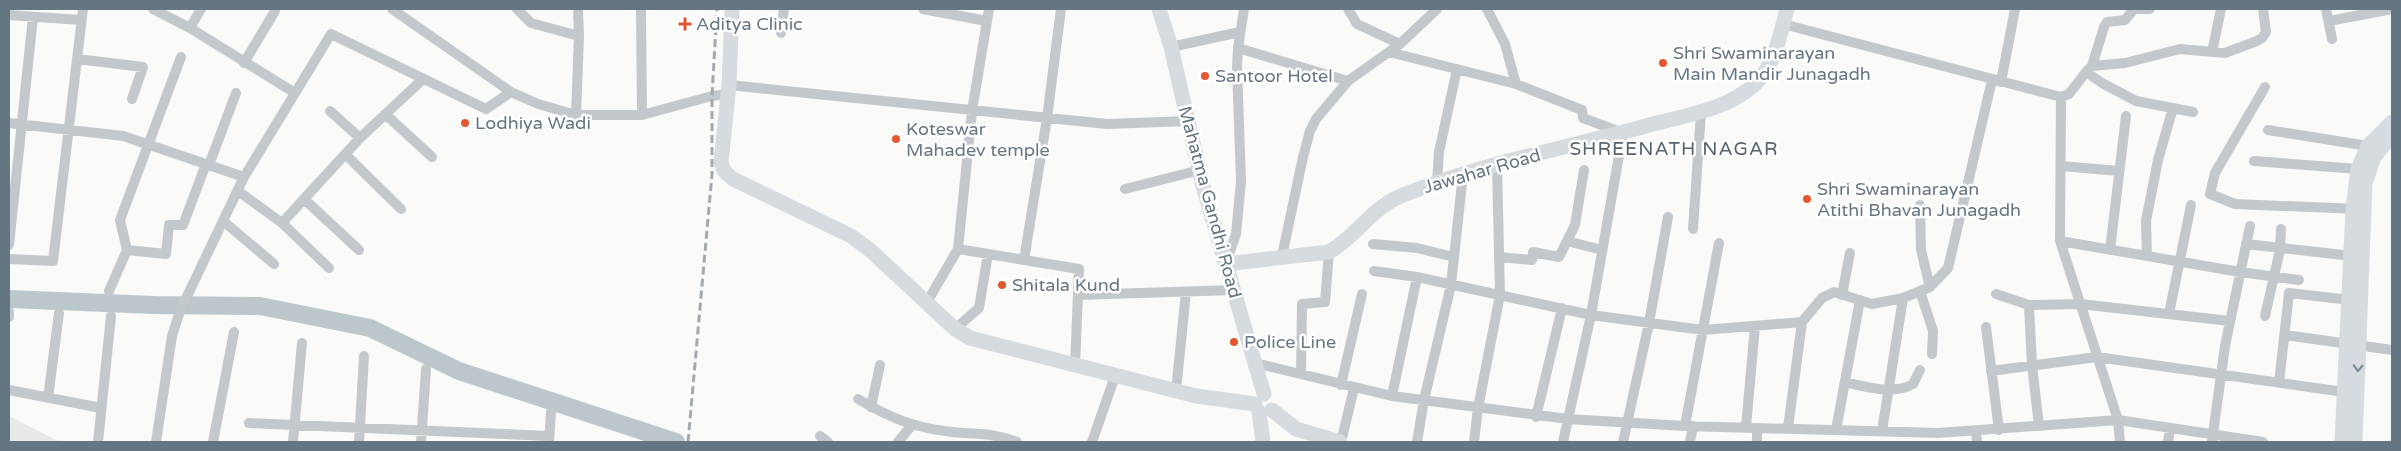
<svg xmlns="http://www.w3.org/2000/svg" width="2401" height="451" font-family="'Varela Round',sans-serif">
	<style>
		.built { fill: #e8e9e9 }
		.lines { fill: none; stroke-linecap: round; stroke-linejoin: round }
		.river { stroke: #bbc7cb; stroke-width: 18 }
		.street { stroke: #c3c8cc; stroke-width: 10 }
		.secondary { stroke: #d6dbdf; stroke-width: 15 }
		.rail { stroke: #a2aab0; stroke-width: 3; stroke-dasharray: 8 4; stroke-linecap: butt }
		.oneway { stroke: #768591 }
		.poi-dot { fill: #e4572e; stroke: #fff; stroke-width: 2 }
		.labels { text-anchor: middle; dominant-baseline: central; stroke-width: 5; stroke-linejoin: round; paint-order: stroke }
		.poi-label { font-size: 18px; fill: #657683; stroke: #fff; text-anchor: start }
		.street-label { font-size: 18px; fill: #657683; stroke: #fff }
		.neighbourhood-label { font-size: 19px; letter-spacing: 1px; fill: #57646e; stroke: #fff }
	</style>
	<rect width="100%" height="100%" fill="#fafaf8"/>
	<!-- built -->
	<path class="built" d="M9,416L60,442H9Z"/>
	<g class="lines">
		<!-- river -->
		<path class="river" d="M9,299L154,305L260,306L370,328L459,371L676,442"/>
		<!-- street -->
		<path class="street" d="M153,9L190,28L295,93
			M392,9L511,92L538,104L576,115H642L712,96L728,94
			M517,9L531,23L579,36
			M641,9L642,115
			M923,9L987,21
			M1348,9L1357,24L1400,44
			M1487,9L1505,44L1516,84
			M2326,9L2332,39
			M9,15L81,20
			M2329,21L2392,9
			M1783,24L2061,97L2069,94L2086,72L2092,66L2125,63L2180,49L2225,53L2257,41L2262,38L2266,32L2263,9
			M190,28L201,9
			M781,33L784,9
			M1171,47L1240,32
			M1238,48L1348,81
			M1389,52L1516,84L1582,110L1583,118L1623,133L1591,315L1563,442
			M2212,52L2221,9
			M77,59L143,67L132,99
			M244,63L275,11
			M2092,66L2104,27L2107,22L2125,20L2134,9H2150
			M2086,72L2102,83L2136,101L2193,112
			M2001,82L2015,9
			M729,85L1107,124L1189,121
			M2265,87L2215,173L2210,194L2235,204L2359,209
			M2061,97L2060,241L2118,420L2120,442
			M330,111L360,138
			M385,114L432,157
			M576,115L579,36L578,9
			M9,123L123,136L244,177
			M2268,130L2368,146
			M345,154L401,209
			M2254,161L2358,169
			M209,165L236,93
			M2061,166L2119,171
			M1437,182L1439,152L1457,69
			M1125,189L1200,170
			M238,191L282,223L329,268
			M304,199L359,250
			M1920,205L1921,250L1930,287
			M223,221L274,264
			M282,223L360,138L423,79
			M1693,229L1701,112
			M1567,241L1602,250
			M2060,241L2240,272L2299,280
			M1373,244L1417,248L1454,257
			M2246,244L2352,256
			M9,245L33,17
			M958,249L1079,269L1075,366
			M127,250L166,254L169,225H183L206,164
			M2110,250L2126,116
			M1282,256L1303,157L1310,131L1316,119L1348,81L1400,44L1437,9
			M2147,256L2146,221L2158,160L2173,108
			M1499,257L1532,260L1533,252L1559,257L1575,225L1584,170
			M9,259L53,261L83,9
			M1024,260L1047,118L1061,9
			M1226,263L1236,234L1241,181L1237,67L1238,48L1244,9
			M1374,271L1417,277L1591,315L1703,330L1802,322L1822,298L1834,292L1872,304L1903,298L1930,287L1948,268L1992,80
			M109,291L127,250L120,220L181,57
			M1920,291L1933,331L1932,354
			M1996,294L2029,305L2080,304L2230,321
			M1078,295L1233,290
			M1842,295L1850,253
			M927,302L958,249L972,111L989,9
			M2029,305L2032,365L2039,426
			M2169,314L2191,205
			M2265,316L2280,250L2281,229
			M9,317V312
			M1986,327L1999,430
			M955,329L979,308L988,254
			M2285,335L2392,350
			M1255,363L1392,396L1568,419L1685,426L1938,433L2118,420L2263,442
			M1991,371L2097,357L2344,392
			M1301,374L1302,304L1325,302L1329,252
			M1845,382C1865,387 1894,395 1913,384L1920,370
			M2279,383L2289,293L2350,300
			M1341,385L1362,294
			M9,390L101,408
			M1176,391L1186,292
			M1392,396L1417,277
			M48,398L59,313
			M858,399C890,418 915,428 952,432C979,435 990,432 1017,442
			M871,407L880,365
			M1536,417L1562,308
			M249,423L549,436
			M1685,426L1719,243
			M1746,427L1755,326
			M1788,428L1802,322
			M1836,430L1860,300
			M1882,431L1903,298
			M1976,431L1977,442
			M820,436L828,442
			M549,441L551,412
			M2212,441L2225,346L2250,226
			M98,442L111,316
			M156,442L172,336L180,311L244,177L331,34L486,109L511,92
			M213,442L234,332
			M293,442L302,343
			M359,442L364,356
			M421,442L426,369
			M898,442L912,425
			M1092,442L1115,376
			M1341,442L1354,388
			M1417,442L1424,400L1451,285L1463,174
			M1474,442L1478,408L1500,295L1497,165
			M1623,442L1649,323L1668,217
			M1690,442L1693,426
			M1757,442V428
			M2168,442L2170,429"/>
		<!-- secondary -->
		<path class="secondary" d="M732,9L729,85L721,162L724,171L733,179L851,236L870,250L955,329L970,338L1196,396L1255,404
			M1159,9L1171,47L1203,186L1264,394
			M1225,264L1329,252C1357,236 1372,207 1403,195C1480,164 1566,148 1646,126C1681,116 1728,110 1755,84C1775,65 1780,35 1787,9
			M1272,410L1296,429L1340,442
			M1259,412L1263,442
			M2342,442L2353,209L2358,169L2368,146L2392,122
			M2355,442L2365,183L2374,157L2392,135"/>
		<!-- rail -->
		<path class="rail" d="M688,442L712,174V96L717,9"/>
	</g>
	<!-- one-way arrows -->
	<defs><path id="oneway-chevron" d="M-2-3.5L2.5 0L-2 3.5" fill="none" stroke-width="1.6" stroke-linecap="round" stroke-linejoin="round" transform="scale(1.25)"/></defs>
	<use class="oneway" href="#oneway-chevron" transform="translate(2358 368) rotate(93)"/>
	<!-- markers -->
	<g class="poi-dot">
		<path d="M682.5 16.5h5v5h5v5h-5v5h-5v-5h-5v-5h5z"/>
		<circle cx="1663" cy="63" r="5"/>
		<circle cx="1205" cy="76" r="5"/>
		<circle cx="465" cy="123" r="5"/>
		<circle cx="896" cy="139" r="5"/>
		<circle cx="1807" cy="199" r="5"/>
		<circle cx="1002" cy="285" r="5"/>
		<circle cx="1234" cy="342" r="5"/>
	</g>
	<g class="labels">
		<!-- poi labels -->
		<g class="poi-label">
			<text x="696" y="24">Aditya Clinic</text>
			<text x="1673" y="53">Shri Swaminarayan<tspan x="1673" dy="21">Main Mandir Junagadh</tspan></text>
			<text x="1215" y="76">Santoor Hotel</text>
			<text x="475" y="123">Lodhiya Wadi</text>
			<text x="906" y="129">Koteswar<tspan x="906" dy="21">Mahadev temple</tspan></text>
			<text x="1817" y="189">Shri Swaminarayan<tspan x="1817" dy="21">Atithi Bhavan Junagadh</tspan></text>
			<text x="1012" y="285">Shitala Kund</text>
			<text x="1244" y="342">Police Line</text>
		</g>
		<!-- street labels -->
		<g class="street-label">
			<text transform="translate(1482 171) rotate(-16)">Jawahar Road</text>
			<text transform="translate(1210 202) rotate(75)">Mahatma Gandhi Road</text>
		</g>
		<!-- neighbourhood labels -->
		<g class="neighbourhood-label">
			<text x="1674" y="149">SHREENATH NAGAR</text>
		</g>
	</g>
	<!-- border -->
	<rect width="2401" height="451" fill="none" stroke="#657683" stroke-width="20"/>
</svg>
